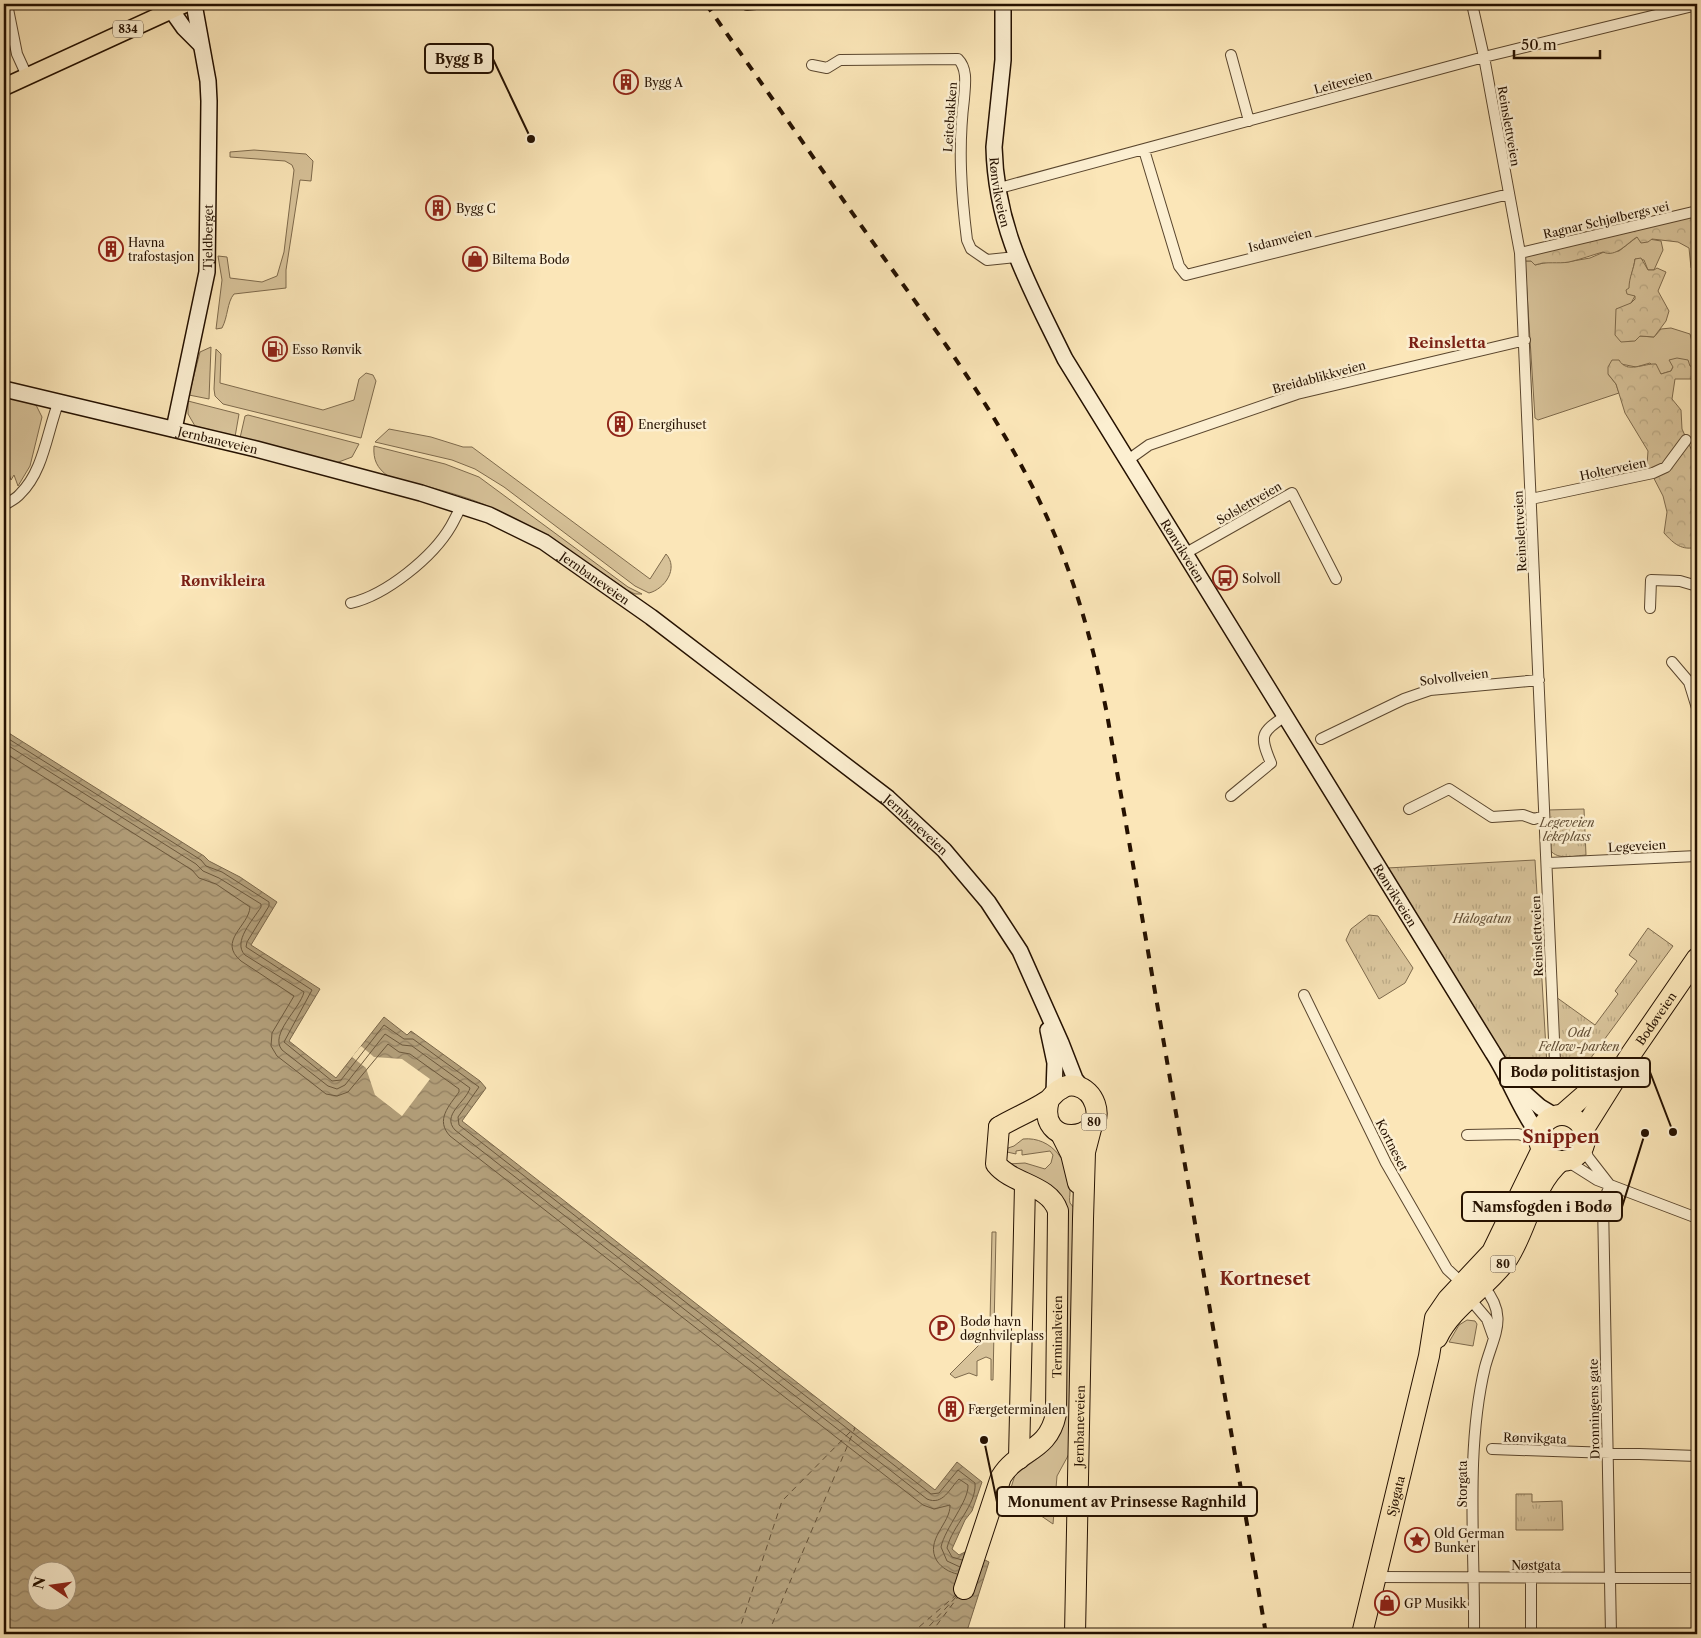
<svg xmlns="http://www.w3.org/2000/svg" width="1701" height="1638" font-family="'Libre Caslon Text',serif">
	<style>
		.grass { fill: #d7c299; stroke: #7e6a4c }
		.forest { fill: url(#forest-crowns); stroke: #7e6a4c }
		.park { fill: url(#park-tufts); stroke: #7e6a4c }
		.water { fill: url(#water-waves); stroke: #7a6649; fill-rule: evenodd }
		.pier { fill: #fbe6b8 }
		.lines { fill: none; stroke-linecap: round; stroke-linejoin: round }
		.shore { stroke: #6c583c; stroke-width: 1 }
		.ferry { stroke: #645036; stroke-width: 1; stroke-dasharray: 6 5; stroke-linecap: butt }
		.street-casing { stroke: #5a462e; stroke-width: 12 }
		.secondary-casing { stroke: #251100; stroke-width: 18 }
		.primary-casing { stroke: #251100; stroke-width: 19 }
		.highway-casing { stroke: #251100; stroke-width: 22 }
		.street { stroke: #fcefd1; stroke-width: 10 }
		.secondary { stroke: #fcefd1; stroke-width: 15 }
		.primary { stroke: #fbe6b8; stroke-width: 16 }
		.highway { stroke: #fbe6b8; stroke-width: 20 }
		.rail { stroke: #251100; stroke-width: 4; stroke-dasharray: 9 9; stroke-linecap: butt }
		.labels { text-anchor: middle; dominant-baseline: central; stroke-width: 5; stroke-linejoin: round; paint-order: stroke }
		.shield { fill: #fcefd1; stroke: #66543f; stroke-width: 1 }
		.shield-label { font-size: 11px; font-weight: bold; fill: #251100 }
		.poi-label { font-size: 12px; fill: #251100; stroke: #fcefd1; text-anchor: start }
		.street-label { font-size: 12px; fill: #251100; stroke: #fcefd1 }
		.park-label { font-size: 12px; font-style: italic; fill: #634f36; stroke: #fcefd1 }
		.neighbourhood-label { font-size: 14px; font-weight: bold; fill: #7a1f14; stroke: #fcefd1 }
		.quarter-label { font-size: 15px; font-weight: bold; fill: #7a1f14; stroke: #fcefd1 }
		.district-label { font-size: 18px; font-weight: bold; fill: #7a1f14; stroke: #fcefd1 }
		.leader { fill: none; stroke: #251100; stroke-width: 2 }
		.callout-dot { fill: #251100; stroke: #fcefd1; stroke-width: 2 }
		.callout { fill: #fcefd1; stroke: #251100; stroke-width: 2 }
		.callout-label { font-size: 14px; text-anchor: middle; font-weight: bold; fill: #251100 }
	</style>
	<defs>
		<pattern id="forest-crowns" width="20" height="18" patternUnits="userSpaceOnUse" patternTransform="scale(1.25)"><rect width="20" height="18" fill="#d7c299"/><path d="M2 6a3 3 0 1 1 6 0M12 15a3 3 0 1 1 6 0" fill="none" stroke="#b8a682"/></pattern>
		<pattern id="park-tufts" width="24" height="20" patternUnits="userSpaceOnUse" patternTransform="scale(1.25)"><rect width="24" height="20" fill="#d7c299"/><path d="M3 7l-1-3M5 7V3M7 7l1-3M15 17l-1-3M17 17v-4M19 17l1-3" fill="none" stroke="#b8a682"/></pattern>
		<pattern id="water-waves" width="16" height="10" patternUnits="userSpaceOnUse" patternTransform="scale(1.25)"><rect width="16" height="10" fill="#b29e79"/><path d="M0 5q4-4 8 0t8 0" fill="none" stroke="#917f61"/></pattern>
	</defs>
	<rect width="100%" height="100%" fill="#fbe6b8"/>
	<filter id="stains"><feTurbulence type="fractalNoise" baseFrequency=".004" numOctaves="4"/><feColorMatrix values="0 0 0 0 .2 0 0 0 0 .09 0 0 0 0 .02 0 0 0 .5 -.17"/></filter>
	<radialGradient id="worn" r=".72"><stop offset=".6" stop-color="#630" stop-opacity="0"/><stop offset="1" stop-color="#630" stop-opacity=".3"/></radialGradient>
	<!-- grass -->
	<path class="grass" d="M254,150L306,154L313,161L311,181L300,180L286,270V288L234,294C227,302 228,317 222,328L216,329L222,280L218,256L227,257L230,278L262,282L277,276L284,252L294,170L292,165L285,161L230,157V152Z
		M1637,237L1661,241L1663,250L1654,270H1648L1644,260L1635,259C1633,274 1626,283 1635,296L1631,303L1640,336L1654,337L1661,329L1671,328L1690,334L1695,352H1697V368L1673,367L1671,371L1661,374L1650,363L1636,367L1621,364L1608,374L1616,384L1619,393L1538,420L1535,418L1525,261H1531L1535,265L1552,261L1567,262L1590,258L1604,252L1619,251Z
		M211,347L209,399L189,395L200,352Z
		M216,349L221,354L220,383L323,410L354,400L359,379L366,373L373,375L376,381L361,438L223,404L215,396L214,389Z
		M4,395L36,405L42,417L30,466L18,486L14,475L11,480L4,458Z
		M188,401L239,414L235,437L195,426L188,414Z
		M248,415L359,444L352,457L336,463L240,438L245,416Z
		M389,429L431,437L463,447H472L650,579L666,554C679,568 665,589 649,593L635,586L504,487L475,469L452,460L375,442Z
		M374,446L445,464L479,477L628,587L642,594H635L627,590C581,558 536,526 483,504C453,492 420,485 388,476C377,468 373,460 374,446Z
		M1023,1139C1052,1136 1072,1164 1070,1192C1070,1196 1069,1199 1070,1203L1074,1208L1069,1454L1057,1476L1053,1524L1009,1494L1015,1475L1045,1453L1065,1210L1008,1164L1025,1163L1045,1169L1051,1163L1053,1155L1050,1151L1022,1155V1150L1016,1151V1154L1007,1152L1008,1148L1014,1146Z
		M992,1232H996L993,1380H991V1359L986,1357L977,1361V1376L969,1373L955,1378L950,1374L980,1344L988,1331L990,1322Z
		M1467,1320L1475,1321L1477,1324L1473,1346L1449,1342L1459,1325Z"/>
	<!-- forest -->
	<path class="forest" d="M1697,215V272L1691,268L1689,248L1678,242L1652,239L1648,242L1641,243L1637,237C1627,243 1616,258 1603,252C1592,255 1582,259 1569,262C1558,264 1547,261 1535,265L1531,261H1525V256Z
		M1641,258L1648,270H1654L1657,268L1666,272L1658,291L1669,311L1666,321L1654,337L1640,336L1635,341L1621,342L1615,335L1616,309L1631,303L1635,299V296L1627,294L1626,290L1629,288C1629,277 1634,269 1635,259Z
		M1677,358L1688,360L1690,366L1697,368V379H1675L1672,399L1681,410L1682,429L1693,453H1697V547C1682,551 1674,544 1664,533L1667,512L1663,496L1647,465L1648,451L1625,413L1616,384L1608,374V367L1612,360H1619C1627,374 1644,363 1656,364L1661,374L1671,371L1673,367L1669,360Z"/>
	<!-- park -->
	<path class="park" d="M1584,809L1586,855C1574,856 1555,861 1549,848L1548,810Z
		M1535,860L1547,1066L1544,1078L1529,1091L1497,1047L1387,868Z
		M1369,915L1378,916L1413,968L1405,983L1379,999L1346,940L1351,929Z
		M1648,928L1673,946L1579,1074L1574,1077L1563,1073L1560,1061L1556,997L1595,1025L1618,994L1615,991L1637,961L1629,955Z
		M1516,1494H1532V1502L1562,1501L1563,1530H1516Z"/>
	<!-- water -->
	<path class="water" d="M4,730L204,856L209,861L240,877L277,902L251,945L320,989L289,1041L336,1078L384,1017L407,1035L411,1031L480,1081L486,1088L462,1121L935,1490L957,1462L982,1482L972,1511L965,1520L952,1549L959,1555L967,1551L989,1562L966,1634H4ZM38,1570H68V1600H38Z"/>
	<!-- pier -->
	<path class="pier" d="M361,1046L374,1057L402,1059L430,1079L402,1116L375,1095L366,1068L352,1057Z"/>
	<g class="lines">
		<!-- shore -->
		<path class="shore" d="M4,736L201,860L206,866L222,872L269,902V906L247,942L246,947L312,990L284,1042L332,1081L341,1080L384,1025L404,1039H413L479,1087L458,1117L459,1125L931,1494L939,1493L958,1470L975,1483C977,1505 952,1526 947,1548L952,1557L962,1560
			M4,743L196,864L203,871L219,878L261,904V907C253,920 232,942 245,955L304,992C300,1009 269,1034 282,1050L328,1086L337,1089L345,1085L385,1034L402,1045L412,1046L470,1088C466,1102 441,1115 455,1130L927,1499C943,1506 950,1488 959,1479L968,1485C969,1501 945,1528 941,1547L947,1561L960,1567
			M4,752L192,870L199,878L216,884L250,907C249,926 217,941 241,961L294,996L272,1033L271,1046L277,1056L326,1094L337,1096L348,1092L388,1044L399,1052L410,1054L459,1089V1092C449,1106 435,1120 450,1136L923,1505L934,1509L950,1505C951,1523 924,1540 937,1561C942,1568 949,1572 957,1574"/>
		<!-- ferry -->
		<path class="ferry" d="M738,1634L782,1501L855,1427
			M768,1634L855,1428
			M911,1634L956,1595
			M922,1634L957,1596
			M930,1634L958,1597"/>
		<defs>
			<path id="street" d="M7,4L17,54L27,76
				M1472,4L1484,57L1520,253L1555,1063
				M747,5L756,4
				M1231,55L1249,121
				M812,65L827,68L840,60L958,59C968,69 965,85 964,99C958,147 961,192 967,240L971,249L987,260L1016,257
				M1144,150L1179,266L1186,275L1509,194
				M996,189L1484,57L1697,5
				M1520,253L1697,211
				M1128,460L1149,445L1297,394L1525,340
				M1531,499L1653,473L1666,467L1686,440
				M4,505C9,502 16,499 20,494C44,471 47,431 59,401
				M1186,553L1292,493L1336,579
				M351,603C386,595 433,557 451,526C455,519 458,512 462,505
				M1650,608L1651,580L1680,581L1697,586
				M1672,662L1689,682L1697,708
				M1321,739L1404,699L1430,690L1539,680
				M1231,796L1271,763C1259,735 1261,733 1285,716
				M1409,809L1449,789L1492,817L1523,815L1534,819L1544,816
				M1548,863L1697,856
				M1304,995L1386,1163L1447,1269L1462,1283L1470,1299L1487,1319L1493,1336
				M1467,1135L1518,1134L1539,1140
				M1584,1146L1588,1157L1609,1184
				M1567,1161L1597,1180L1697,1218
				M1610,1185L1603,1203L1611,1634
				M1492,1449L1697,1456
				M1375,1577L1697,1578
				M1531,1578V1634
				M1474,1634C1475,1548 1465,1450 1485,1367C1494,1334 1509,1316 1483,1286L1481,1285"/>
			<g id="secondary">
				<path d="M167,4L184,28L200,44"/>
				<path id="s1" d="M1003,4V60L994,147C996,230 1030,287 1065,359L1493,1053C1510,1079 1520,1110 1539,1135"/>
				<path id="s2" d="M4,389L256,449L421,493L489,515L544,542L651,617L888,798L944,850L988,902L1020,951L1061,1043L1075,1079L1082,1088"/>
				<path id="s3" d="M174,429L207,272L209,101L208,81L194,4"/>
				<path d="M1048,1030L1055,1063L1054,1093"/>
				<path d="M1513,1083L1540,1107L1555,1116"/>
			</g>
			<path id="primary" d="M4,87L185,4"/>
			<g id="highway">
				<path d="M1563,1114L1611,1072"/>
				<circle cx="1562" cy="1138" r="23"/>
				<path d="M999,1127C1014,1118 1032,1111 1047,1101C1052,1098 1054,1092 1061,1089C1065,1086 1071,1085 1076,1086C1085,1088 1092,1095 1095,1104C1108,1143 1035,1149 1049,1100"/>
				<path id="s4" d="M1584,1129L1631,1054L1697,958"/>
				<path d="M1061,1134L1071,1154L1078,1183"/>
				<path d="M1437,1338C1452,1306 1488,1287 1508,1258C1528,1227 1532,1186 1561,1161"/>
				<path d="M1019,1459L1025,1185"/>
				<path id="s5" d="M964,1589L1001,1477C1019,1448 1048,1453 1056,1414L1058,1211C1049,1184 1013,1185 996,1164L999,1127"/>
				<path id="s6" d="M1075,1634L1083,1219L1085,1152L1092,1125"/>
				<path id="s7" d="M1362,1634L1429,1356L1435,1318L1448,1299L1492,1252L1542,1149"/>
			</g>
		</defs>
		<!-- street casing -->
		<use href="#street" class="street-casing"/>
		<!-- secondary casing -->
		<use href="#secondary" class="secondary-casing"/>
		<!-- primary casing -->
		<use href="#primary" class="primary-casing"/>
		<!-- highway casing -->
		<use href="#highway" class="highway-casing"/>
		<!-- street -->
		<use href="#street" class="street"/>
		<!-- secondary -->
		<use href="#secondary" class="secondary"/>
		<!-- primary -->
		<use href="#primary" class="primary"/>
		<!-- highway -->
		<use href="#highway" class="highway"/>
		<!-- rail -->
		<path class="rail" d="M706,4C765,88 824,173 884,258C945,343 1008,428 1050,524C1077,585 1094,649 1107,714L1266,1634"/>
	</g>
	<!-- icons -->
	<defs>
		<symbol id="building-ring" viewBox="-11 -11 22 22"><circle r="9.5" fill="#fcefd1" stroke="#8f2418" stroke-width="1.5"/><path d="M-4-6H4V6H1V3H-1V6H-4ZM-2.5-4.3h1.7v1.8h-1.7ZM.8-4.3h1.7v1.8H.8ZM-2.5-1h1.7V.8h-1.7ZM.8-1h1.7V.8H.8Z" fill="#8f2418"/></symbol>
		<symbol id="shop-ring" viewBox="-11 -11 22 22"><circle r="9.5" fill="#fcefd1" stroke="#8f2418" stroke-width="1.5"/><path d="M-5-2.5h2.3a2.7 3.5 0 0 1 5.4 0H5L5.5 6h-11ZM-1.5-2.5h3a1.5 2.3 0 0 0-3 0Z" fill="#8f2418"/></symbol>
		<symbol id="fuel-ring" viewBox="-11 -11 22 22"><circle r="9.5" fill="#fcefd1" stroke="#8f2418" stroke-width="1.5"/><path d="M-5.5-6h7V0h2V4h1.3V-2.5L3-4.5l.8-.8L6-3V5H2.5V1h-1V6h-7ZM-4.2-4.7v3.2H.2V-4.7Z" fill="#8f2418"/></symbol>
		<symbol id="bus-ring" viewBox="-11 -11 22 22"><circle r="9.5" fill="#fcefd1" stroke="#8f2418" stroke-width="1.5"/><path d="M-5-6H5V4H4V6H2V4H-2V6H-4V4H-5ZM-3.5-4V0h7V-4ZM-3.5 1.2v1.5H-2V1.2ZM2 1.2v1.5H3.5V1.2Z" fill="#8f2418"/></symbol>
		<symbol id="parking-ring" viewBox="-11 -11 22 22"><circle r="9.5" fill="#fcefd1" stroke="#8f2418" stroke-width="1.5"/><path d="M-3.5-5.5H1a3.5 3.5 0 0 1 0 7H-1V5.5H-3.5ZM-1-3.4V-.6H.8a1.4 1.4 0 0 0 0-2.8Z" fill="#8f2418"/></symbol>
		<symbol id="sight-ring" viewBox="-11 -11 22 22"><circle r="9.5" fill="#fcefd1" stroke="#8f2418" stroke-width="1.5"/><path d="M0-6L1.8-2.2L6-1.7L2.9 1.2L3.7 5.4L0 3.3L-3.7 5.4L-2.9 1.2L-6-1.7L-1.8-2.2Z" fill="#8f2418"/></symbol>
	</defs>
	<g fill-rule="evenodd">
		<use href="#building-ring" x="612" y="68" width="28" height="28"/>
		<use href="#building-ring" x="424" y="194" width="28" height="28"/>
		<use href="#building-ring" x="97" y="235" width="28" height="28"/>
		<use href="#shop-ring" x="461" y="245" width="28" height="28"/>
		<use href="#fuel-ring" x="261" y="335" width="28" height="28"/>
		<use href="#building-ring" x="606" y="410" width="28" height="28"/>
		<use href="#bus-ring" x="1211" y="564" width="28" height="28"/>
		<use href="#parking-ring" x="928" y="1314" width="28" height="28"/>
		<use href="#building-ring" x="937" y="1395" width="28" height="28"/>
		<use href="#sight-ring" x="1403" y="1526" width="28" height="28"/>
		<use href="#shop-ring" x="1373" y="1589" width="28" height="28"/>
	</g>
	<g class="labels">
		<!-- shield labels -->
		<g class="shield">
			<rect x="113" y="20.5" width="30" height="17" rx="4"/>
			<rect x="1081.5" y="1113.5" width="25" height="17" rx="4"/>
			<rect x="1490.5" y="1255.5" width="25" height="17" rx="4"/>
		</g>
		<g class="shield-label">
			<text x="128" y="29">834</text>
			<text x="1094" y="1122">80</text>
			<text x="1503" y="1264">80</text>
		</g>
		<!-- poi labels -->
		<g class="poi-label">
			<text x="644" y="82">Bygg A</text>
			<text x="456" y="208">Bygg C</text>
			<text x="128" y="242">Havna<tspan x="128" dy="14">trafostasjon</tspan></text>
			<text x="492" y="259">Biltema Bodø</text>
			<text x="292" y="349">Esso Rønvik</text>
			<text x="638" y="424">Energihuset</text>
			<text x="1242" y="578">Solvoll</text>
			<text x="960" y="1321">Bodø havn<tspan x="960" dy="14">døgnhvileplass</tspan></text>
			<text x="968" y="1409">Færgeterminalen</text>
			<text x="1434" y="1533">Old German<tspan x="1434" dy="14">Bunker</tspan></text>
			<text x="1404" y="1603">GP Musikk</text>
		</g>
		<!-- street labels -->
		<g class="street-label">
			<text transform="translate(1343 82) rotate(-15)">Leiteveien</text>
			<text transform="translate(950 117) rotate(-86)">Leitebakken</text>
			<text transform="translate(1509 126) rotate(80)">Reinslettveien</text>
			<text stroke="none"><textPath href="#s1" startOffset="189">Rønvikveien</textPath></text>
			<text transform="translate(1606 220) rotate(-13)">Ragnar Schjølbergs vei</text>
			<text stroke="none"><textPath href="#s3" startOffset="195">Tjeldberget</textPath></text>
			<text transform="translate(1280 240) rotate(-14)">Isdamveien</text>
			<text transform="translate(1319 377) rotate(-15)">Breidablikkveien</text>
			<text stroke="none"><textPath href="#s2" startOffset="220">Jernbaneveien</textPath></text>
			<text transform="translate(1613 469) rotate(-12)">Holterveien</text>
			<text transform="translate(1249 503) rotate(-30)">Solslettveien</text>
			<text transform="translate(1520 531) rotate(-93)">Reinslettveien</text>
			<text stroke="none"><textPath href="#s1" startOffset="594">Rønvikveien</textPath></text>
			<text stroke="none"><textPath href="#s2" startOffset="625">Jernbaneveien</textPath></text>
			<text transform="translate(1454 677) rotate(-7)">Solvollveien</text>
			<text stroke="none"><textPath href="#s2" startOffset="1030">Jernbaneveien</textPath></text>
			<text transform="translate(1637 846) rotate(-3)">Legeveien</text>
			<text stroke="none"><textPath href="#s1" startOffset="999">Rønvikveien</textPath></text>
			<text transform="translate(1537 936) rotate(-92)">Reinslettveien</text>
			<text stroke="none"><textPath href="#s4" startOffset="132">Bodøveien</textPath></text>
			<text transform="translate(1392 1145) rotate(63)">Kortneset</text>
			<text stroke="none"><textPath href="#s5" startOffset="281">Terminalveien</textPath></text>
			<text transform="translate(1594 1409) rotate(-91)">Dronningens gate</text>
			<text stroke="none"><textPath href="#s6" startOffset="208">Jernbaneveien</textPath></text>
			<text transform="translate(1535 1438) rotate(2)">Rønvikgata</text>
			<text transform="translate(1462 1484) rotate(-90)">Storgata</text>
			<text stroke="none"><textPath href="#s7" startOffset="142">Sjøgata</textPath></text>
			<text x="1536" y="1565">Nøstgata</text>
		</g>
		<!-- park labels -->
		<g class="park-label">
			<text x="1567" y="822">Legeveien<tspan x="1567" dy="14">lekeplass</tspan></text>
			<text x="1482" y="918">Hålogatun</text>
			<text x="1579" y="1032">Odd<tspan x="1579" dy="14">Fellow-parken</tspan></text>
		</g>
		<!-- neighbourhood labels -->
		<g class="neighbourhood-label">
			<text x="223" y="581">Rønvikleira</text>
		</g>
		<!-- quarter labels -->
		<g class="quarter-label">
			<text x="1447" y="342">Reinsletta</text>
		</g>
		<!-- district labels -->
		<g class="district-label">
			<text x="1561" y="1137">Snippen</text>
			<text x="1265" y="1279">Kortneset</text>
		</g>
	</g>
	<!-- callouts -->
	<path class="leader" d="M531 139L493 59M1673 1132L1650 1072M1645 1133L1622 1207M984 1440L997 1502"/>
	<g class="callout-dot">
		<circle cx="531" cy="139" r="5"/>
		<circle cx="1673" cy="1132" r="5"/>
		<circle cx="1645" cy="1133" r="5"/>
		<circle cx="984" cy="1440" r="5"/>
	</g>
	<g class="callout">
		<rect x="425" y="44" width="68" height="29" rx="5"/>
		<rect x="1500" y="1058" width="150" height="29" rx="5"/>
		<rect x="1462" y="1192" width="160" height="29" rx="5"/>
		<rect x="997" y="1487" width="260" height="29" rx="5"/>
	</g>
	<g class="callout-label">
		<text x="459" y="64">Bygg B</text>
		<text x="1575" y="1077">Bodø politistasjon</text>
		<text x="1542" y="1212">Namsfogden i Bodø</text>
		<text x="1127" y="1507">Monument av Prinsesse Ragnhild</text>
	</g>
	<!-- margin -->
	<rect width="1701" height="1638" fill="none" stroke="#fbe6b8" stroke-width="20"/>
	<rect x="5" y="5" width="1691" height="1628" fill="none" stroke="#251100" stroke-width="2.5"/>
	<rect x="10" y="10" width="1681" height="1618" fill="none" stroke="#251100"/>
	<!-- north arrow -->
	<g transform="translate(52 1586) rotate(283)"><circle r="24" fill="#fcefd1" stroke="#a6967d"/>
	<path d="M0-4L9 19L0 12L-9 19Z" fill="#8f2418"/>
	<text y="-8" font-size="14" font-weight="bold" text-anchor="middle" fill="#251100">N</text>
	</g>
	<!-- scale -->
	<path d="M1514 50v8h86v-8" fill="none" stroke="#251100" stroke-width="2.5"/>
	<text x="1521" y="50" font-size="15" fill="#251100" stroke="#fcefd1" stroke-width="4" paint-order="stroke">50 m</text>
	<rect width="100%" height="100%" filter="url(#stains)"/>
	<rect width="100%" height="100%" fill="url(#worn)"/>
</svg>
